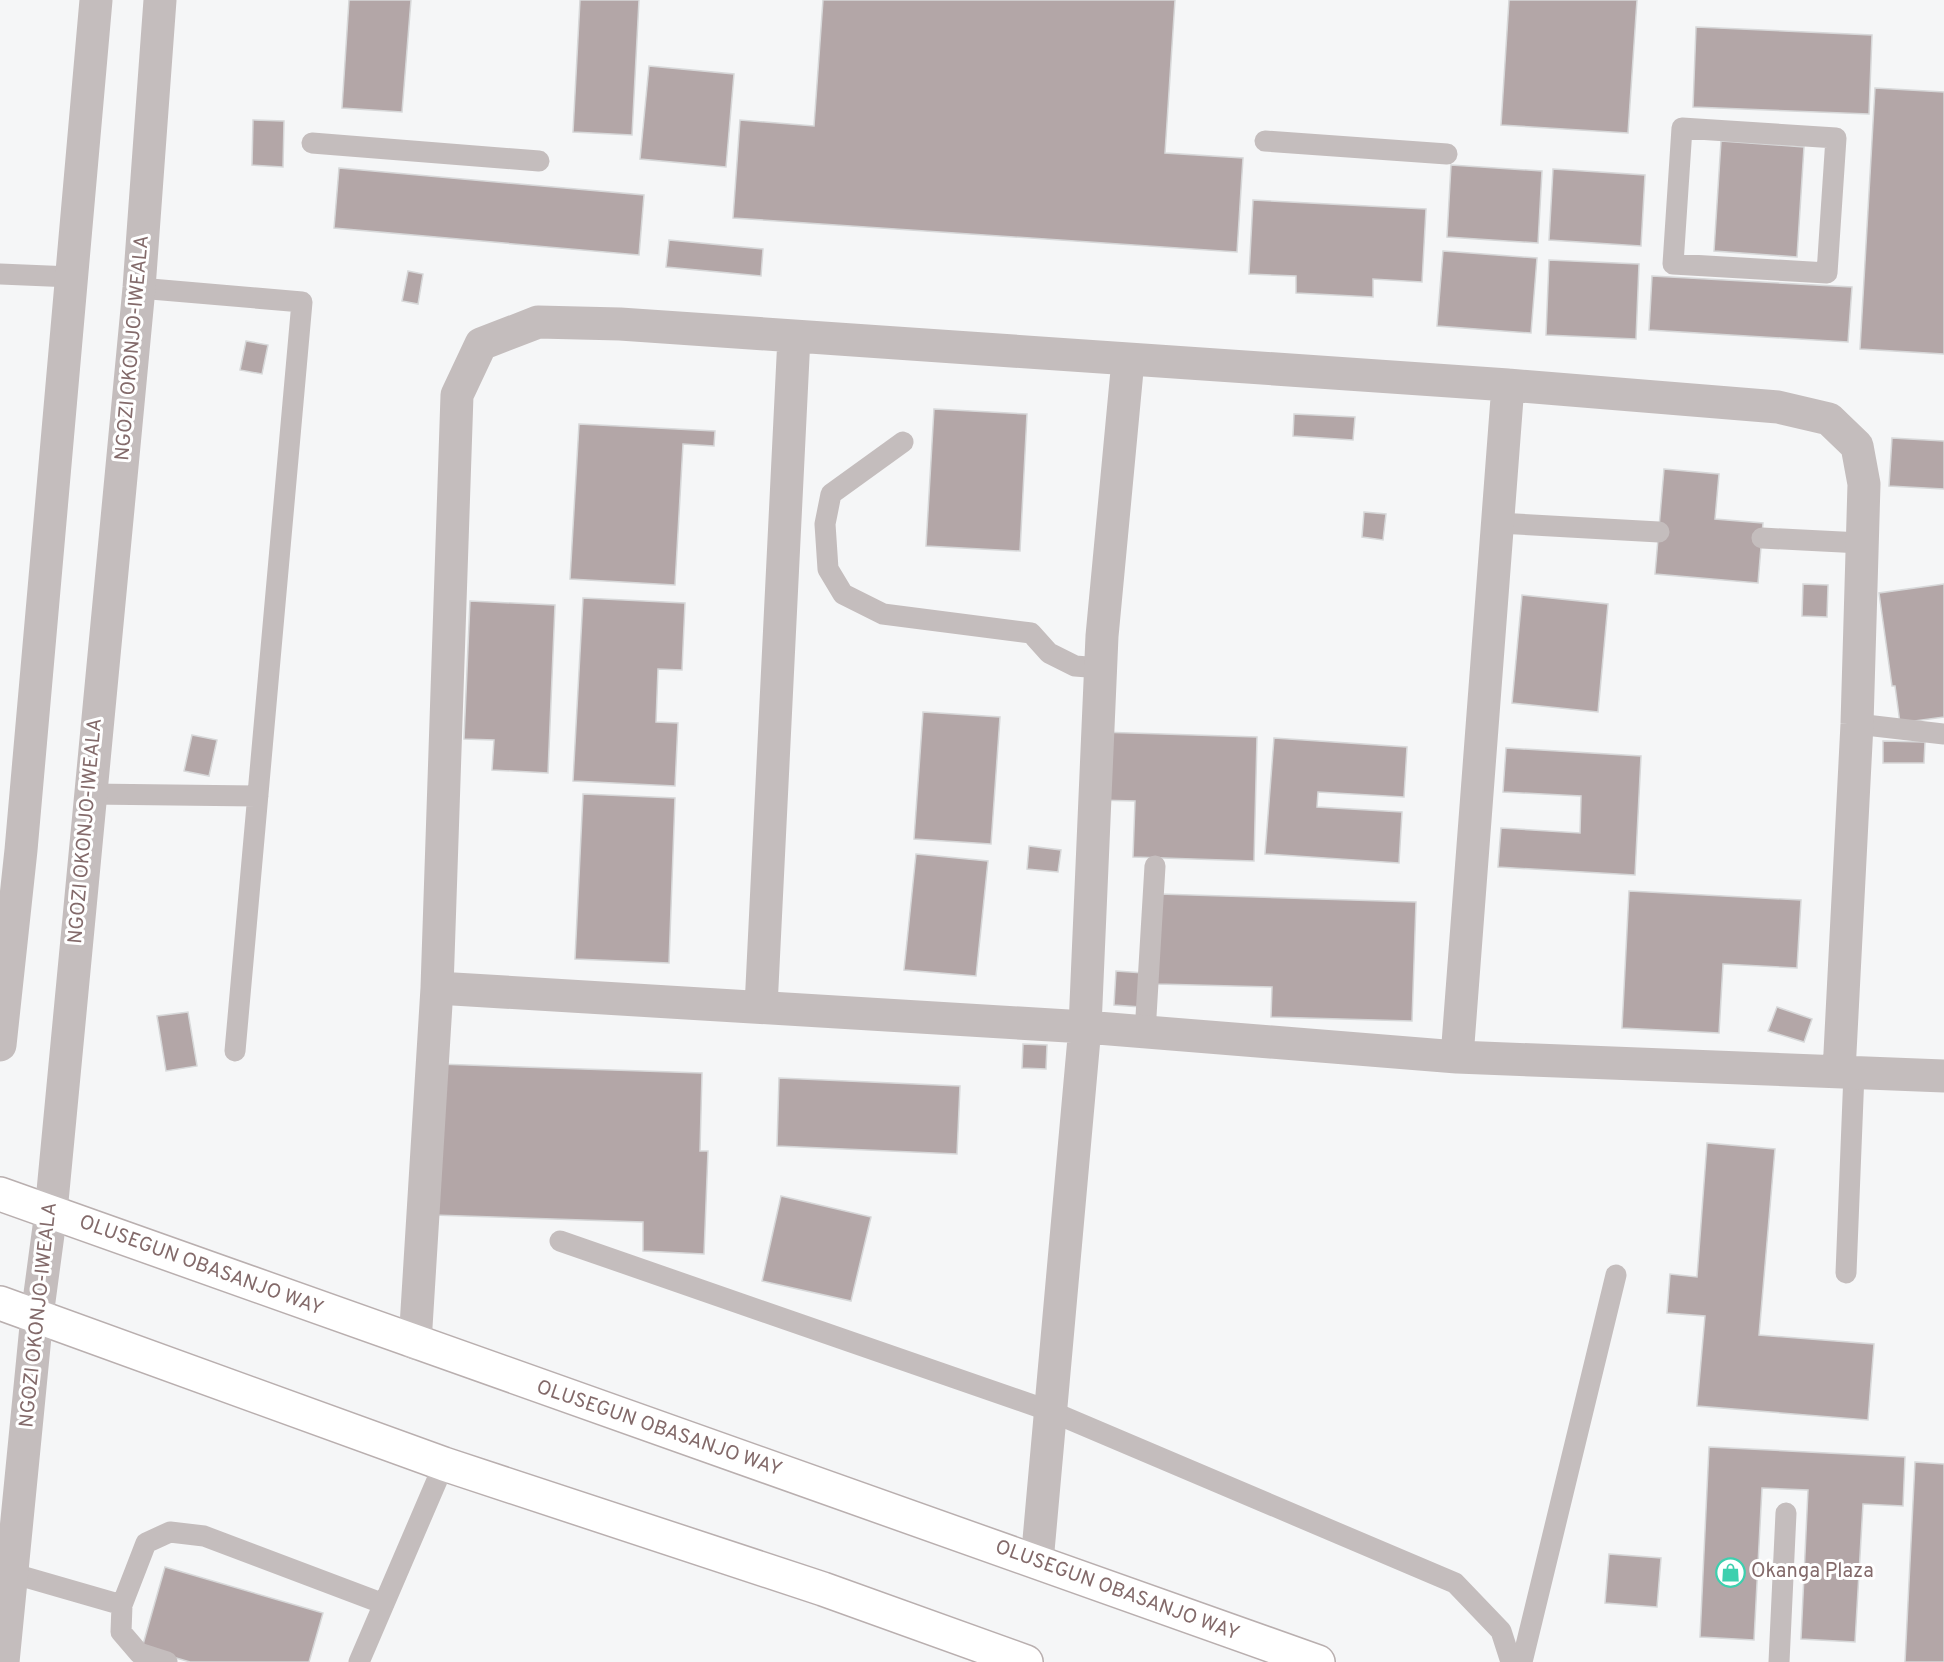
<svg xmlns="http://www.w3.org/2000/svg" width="1944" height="1662" font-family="Overpass,sans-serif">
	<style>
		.building { fill: #b3a6a7; stroke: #d7d8d9; stroke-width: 1.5 }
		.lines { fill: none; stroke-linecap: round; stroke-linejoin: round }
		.secondary-casing { stroke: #b9afaf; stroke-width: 36 }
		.service { stroke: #c4bdbd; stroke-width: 21 }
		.minor { stroke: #c4bdbd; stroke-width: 33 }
		.tertiary { stroke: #c4bdbd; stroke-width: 33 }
		.secondary { stroke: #fff; stroke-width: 33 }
		.labels { text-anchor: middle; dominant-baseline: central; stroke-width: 6; stroke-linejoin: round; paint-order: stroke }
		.street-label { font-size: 20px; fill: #836a6a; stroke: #fff }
		.poi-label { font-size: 20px; fill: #836a6a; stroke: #fff; text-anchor: start }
	</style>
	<rect width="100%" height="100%" fill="#f5f6f7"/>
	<!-- building -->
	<path class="building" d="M349,0H411L402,112L342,108Z
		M580,0H639L632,135L573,132Z
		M823,0H1175L1165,153L1243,158L1237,252L733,218L740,120L814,126Z
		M1509,0H1637L1628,133L1501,125Z
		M1696,27L1872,35L1869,114L1693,107Z
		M649,66L734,74L726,167L640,159Z
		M1875,88L1944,92V354L1860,349Z
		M253,120L284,121L283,167L252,165Z
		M1721,141L1804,147L1797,257L1714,251Z
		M1451,165L1542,171L1538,243L1447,237Z
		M339,168L644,195L639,255L334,228Z
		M1553,169L1645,175L1641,246L1549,240Z
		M1253,200L1426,209L1422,282L1373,279V297L1296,293V276L1249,274Z
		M669,240L763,249L761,276L666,267Z
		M1443,251L1537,258L1531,333L1437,326Z
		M1549,260L1639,264L1636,339L1546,335Z
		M408,271L423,274L418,304L402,301Z
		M1652,276L1852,287L1848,342L1649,330Z
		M246,341L268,345L262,374L240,370Z
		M934,409L1027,414L1020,551L926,546Z
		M1294,414L1355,417L1353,440L1293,436Z
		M579,424L715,431L714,446L683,444L675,585L570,579Z
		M1892,438L1944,441V489L1889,486Z
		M1664,469L1719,474L1715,519L1763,523L1758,583L1655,574Z
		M1364,512L1386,514L1383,540L1362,537Z
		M1803,584L1828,585L1827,617L1802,616Z
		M1944,584V717L1900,723L1895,686H1892L1879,593Z
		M1522,595L1608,604L1598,712L1512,703Z
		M583,598L685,603L682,670L658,669L656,722L678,723L675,786L573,781Z
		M470,601L555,605L548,773L492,770L494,740L464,739Z
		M923,712L1000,717L991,844L914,839Z
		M1099,732L1257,737L1254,861L1133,857L1135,801L1096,800Z
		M192,735L217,740L209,776L184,771Z
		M1274,738L1407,747L1404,797L1318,792L1317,807L1402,812L1399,863L1265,854Z
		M1883,741L1925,742L1924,763H1883Z
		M1506,748L1641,756L1635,875L1498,867L1501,828L1580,833L1581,796L1503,792Z
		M583,794L675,798L669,963L575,959Z
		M1029,846L1061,850L1058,872L1027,869Z
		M916,854L988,861L976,976L904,970Z
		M1629,891L1801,900L1797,968L1723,964L1719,1033L1622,1028Z
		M1159,894L1416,902L1412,1021L1271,1017L1272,987L1157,984Z
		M1116,971L1144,973L1141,1007L1114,1005Z
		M1777,1007L1812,1019L1804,1042L1768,1031Z
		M188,1012L197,1066L166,1071L157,1016Z
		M1023,1044L1047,1045L1046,1069L1022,1068Z
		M438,1064L702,1073L700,1151H708L704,1254L643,1251V1222L433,1215Z
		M779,1078L960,1086L957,1154L777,1146Z
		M1707,1143L1775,1149L1759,1335L1874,1344L1868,1420L1697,1406L1705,1316L1667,1313L1670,1274L1697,1277Z
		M781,1196L871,1217L851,1301L762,1281Z
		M1709,1447L1905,1457L1903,1506L1863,1504L1855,1642L1801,1639L1808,1490L1762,1488L1754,1640L1700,1637Z
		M1915,1462L1944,1464V1662H1905Z
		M1609,1554L1661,1558L1657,1607L1605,1603Z
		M165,1567L323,1613L309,1662H190L142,1648Z"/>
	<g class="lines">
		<defs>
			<path id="secondary" d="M0,1194L1318,1662
				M0,1303L444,1464L823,1589L1026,1662"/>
		</defs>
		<!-- secondary casing -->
		<use href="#secondary" class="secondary-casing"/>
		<!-- service -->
		<path class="service" d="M1682,128L1836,138L1827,273L1673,264Z
			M1265,141L1447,154
			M312,143L539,161
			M0,274L72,277
			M139,288L302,302L235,1051
			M903,442L831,494L825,524L828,569L843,594L883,614L1031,633L1049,653L1075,666L1101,668
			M1498,523L1659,532
			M1762,538L1861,543
			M1857,724L1944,734
			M90,794L258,796
			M1145,1033L1155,866
			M560,1241L1050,1411L1455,1583L1501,1631L1511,1662
			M1846,1273L1854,1073
			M11,1573L122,1605L121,1632L139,1653L167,1662
			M122,1605L146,1543L170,1532L204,1536L384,1604
			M359,1662L444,1464
			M1522,1662L1616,1275
			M1779,1662L1786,1513"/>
		<!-- minor -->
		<path class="minor" d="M437,988L1085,1027L1457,1057L1944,1076
			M761,1007L794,337
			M1457,1057L1508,385
			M415,1343L437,988L457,395L481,344L538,322L620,324L1508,385L1778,407L1829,419L1857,446L1864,484L1857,724L1839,1072
			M1037,1562L1085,1027L1102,636L1128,360"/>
		<!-- tertiary -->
		<path class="tertiary" d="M0,1045L21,850L96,0
			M3,1662L37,1316L51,1212L139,288L160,0"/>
		<!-- secondary -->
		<use href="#secondary" class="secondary"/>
	</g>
	<!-- icons -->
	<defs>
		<symbol id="shop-ring" viewBox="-11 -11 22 22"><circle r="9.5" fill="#fff" stroke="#3dd0ae" stroke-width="1.5"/><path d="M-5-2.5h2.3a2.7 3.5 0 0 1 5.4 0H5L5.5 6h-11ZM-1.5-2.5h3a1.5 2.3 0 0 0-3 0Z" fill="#3dd0ae"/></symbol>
	</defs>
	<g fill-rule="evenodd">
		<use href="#shop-ring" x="1714" y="1556" width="33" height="33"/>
	</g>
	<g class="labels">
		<!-- street labels -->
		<g class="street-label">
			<text transform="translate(133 348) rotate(-85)">NGOZI OKONJO-IWEALA</text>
			<text transform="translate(86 831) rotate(-85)">NGOZI OKONJO-IWEALA</text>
			<text transform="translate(201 1266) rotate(20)">OLUSEGUN OBASANJO WAY</text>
			<text transform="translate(39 1315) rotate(-84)">NGOZI OKONJO-IWEALA</text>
			<text transform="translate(659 1429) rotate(19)">OLUSEGUN OBASANJO WAY</text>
			<text transform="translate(1117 1591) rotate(20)">OLUSEGUN OBASANJO WAY</text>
		</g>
		<!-- poi labels -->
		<g class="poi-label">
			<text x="1751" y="1572">Okanga Plaza</text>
		</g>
	</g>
</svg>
